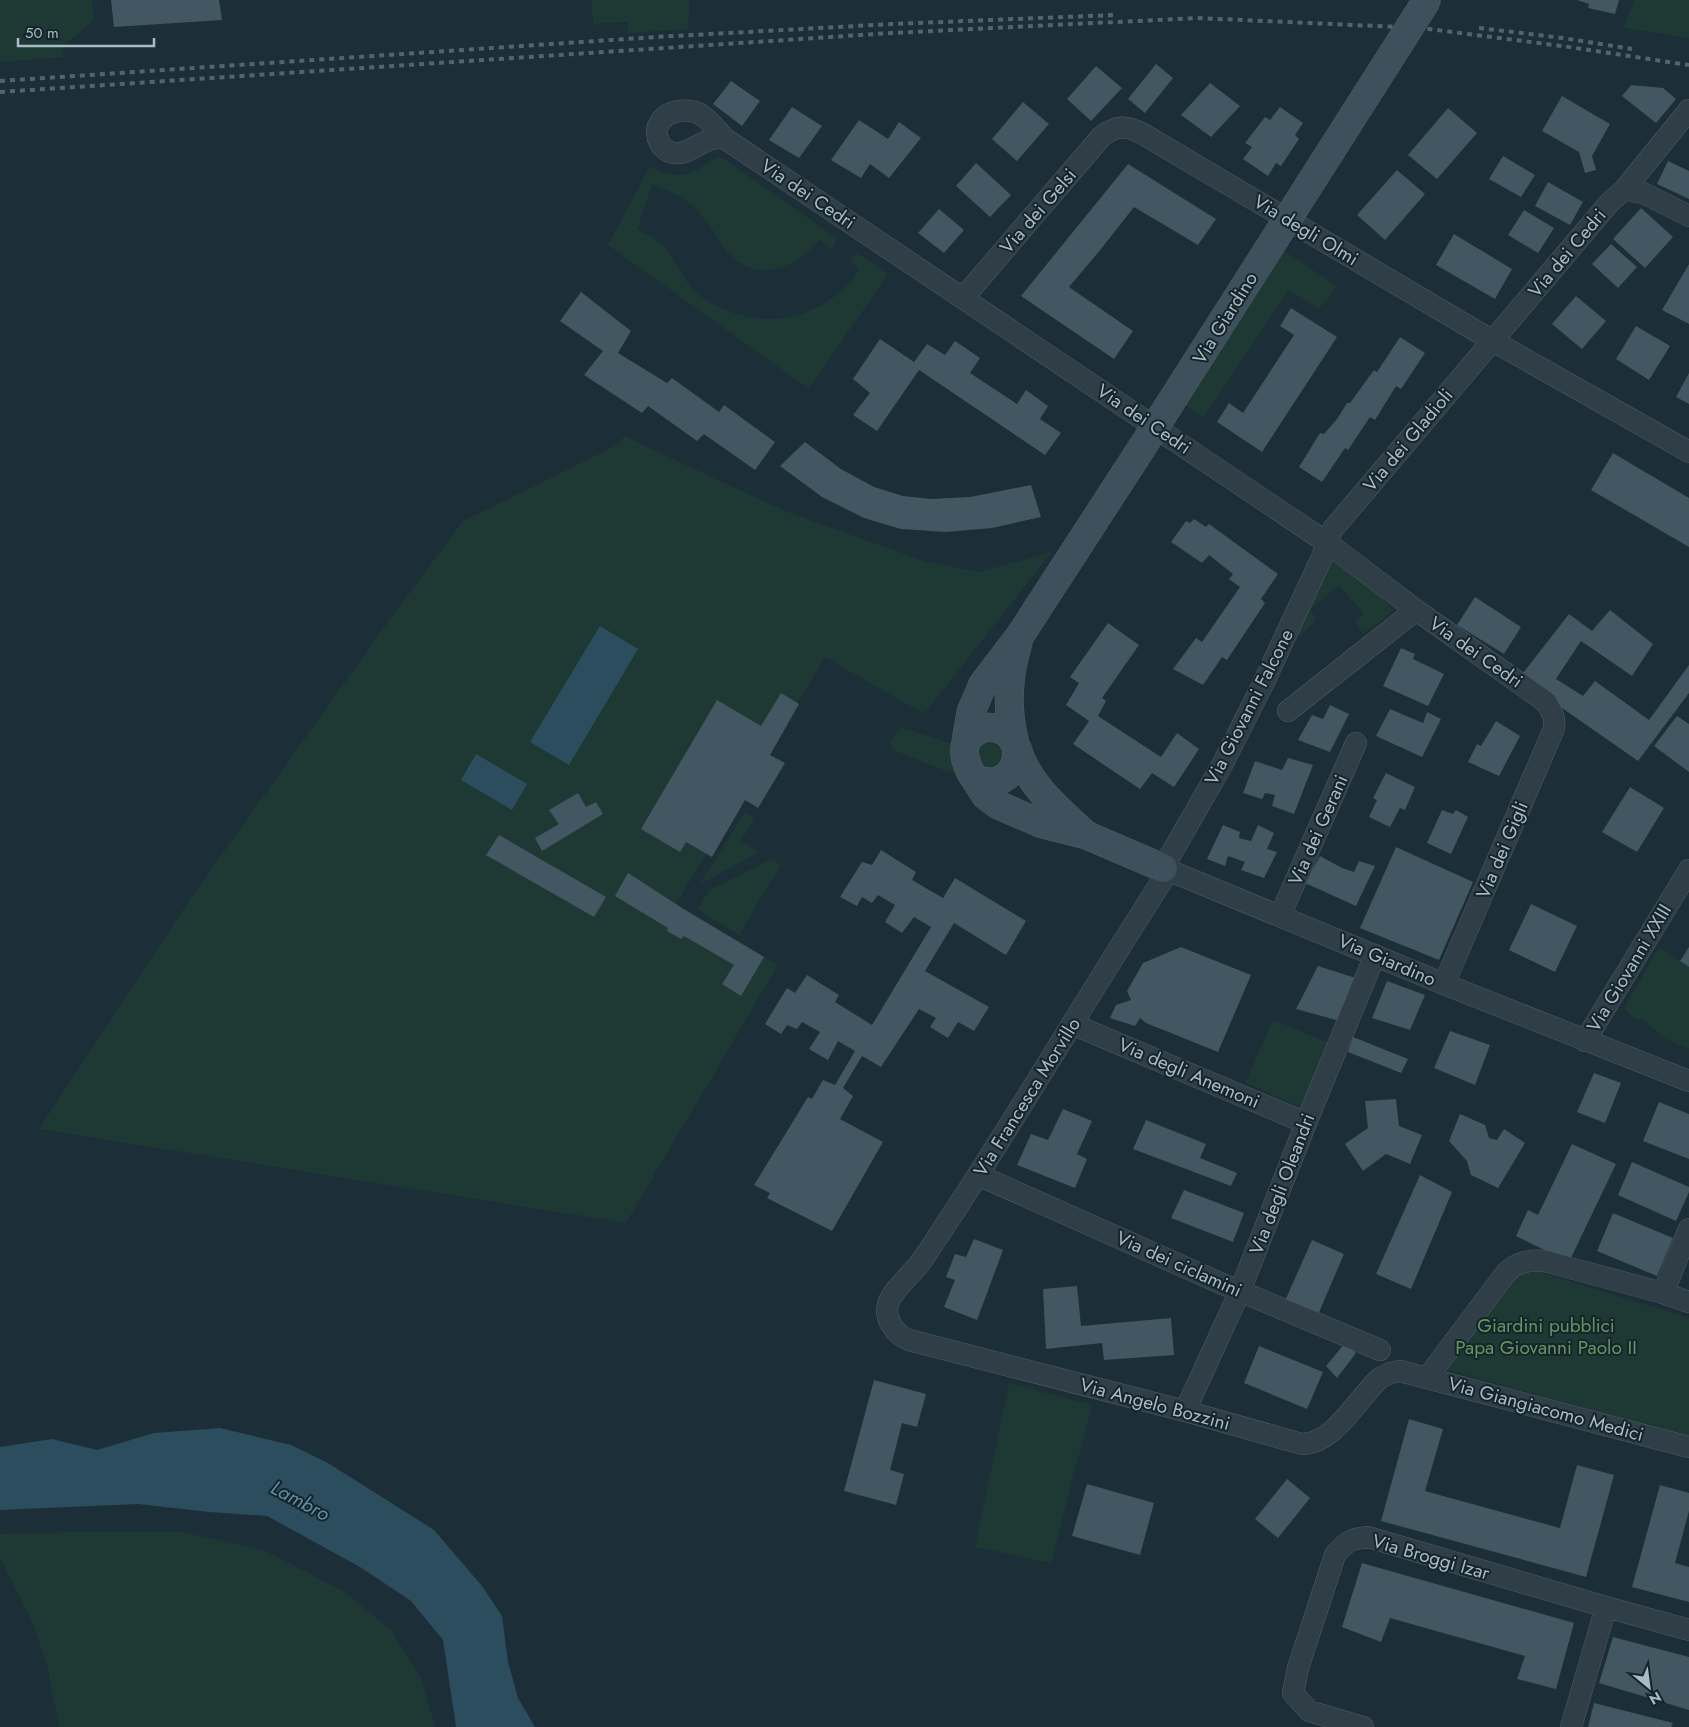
<svg xmlns="http://www.w3.org/2000/svg" width="1689" height="1727" font-family="Jost,sans-serif">
	<style>
		.green { fill: #1e3834 }
		.water { fill: #2c4d5e }
		.building { fill: #425761 }
		.lines { fill: none; stroke-linecap: round; stroke-linejoin: round }
		.street-casing { stroke: #4d5d65; stroke-width: 22 }
		.secondary-casing { stroke: #4d5d65; stroke-width: 29 }
		.street { stroke: #303f47; stroke-width: 21 }
		.secondary { stroke: #3d505b; stroke-width: 28 }
		.rail { stroke: #51656f; stroke-width: 4; stroke-dasharray: 5 5; stroke-linecap: butt }
		.secondary-bridge-casing { stroke: #4d5d65; stroke-width: 29; stroke-linecap: butt }
		.secondary-bridge { stroke: #3d505b; stroke-width: 28 }
		.labels { text-anchor: middle; dominant-baseline: central; stroke-width: 4; stroke-linejoin: round; paint-order: stroke }
		.street-label { font-size: 19px; fill: #a9bbc5; stroke: #16242b }
		.park-label { font-size: 19px; fill: #60975f; stroke: #16242b }
		.water-label { font-size: 20px; font-style: italic; fill: #5e90a8; stroke: #16242b }
	</style>
	<rect width="100%" height="100%" fill="#1c2e37"/>
	<!-- green -->
	<path class="green" d="M0,0H92L94,19L63,47L64,57L0,62Z
		M591,0H690L688,29L628,33V22L593,24Z
		M1634,0H1689V38L1624,28Z
		M718,157L724,159L838,239L832,249L819,240C799,266 764,281 735,260C724,251 718,237 710,226C696,205 676,191 652,185L637,229C647,234 658,240 665,248C677,262 683,280 696,292C706,301 717,307 729,311C777,331 832,312 860,269L850,262L856,252L888,274L809,389L608,245L650,166C666,176 683,179 700,168C706,164 710,160 718,157Z
		M1283,250L1337,286L1319,309L1289,290L1203,418L1184,404Z
		M624,436L785,511L927,562L979,572L1052,552L924,714L825,657L676,904L778,965L626,1223L39,1129L190,899L385,626L463,521L619,444Z
		M1337,560L1395,610L1363,634L1354,622L1364,614L1339,585L1310,610L1317,619L1301,635H1297L1328,568L1332,562Z
		M902,728L957,745L962,772L953,773L946,771L893,750L890,743L898,729Z
		M987,741C997,743 1000,745 1004,754L999,767L982,770L975,749Z
		M745,812L755,818L741,841L759,852L699,885Z
		M772,859L781,865L739,935L697,909L710,890Z
		M1659,947L1689,967V1049L1667,1040L1642,1019H1635L1624,1008Z
		M1273,1020L1332,1044L1305,1109L1245,1083Z
		M1537,1271L1689,1318V1437L1444,1369L1518,1275Z
		M1009,1383L1092,1405L1051,1563L975,1547Z
		M70,1532H182L264,1550L345,1592L392,1631L422,1680L435,1727H59L47,1665L33,1623L0,1558V1534Z"/>
	<!-- water -->
	<path class="water" d="M600,626L638,649L569,765L530,742Z
		M476,754L527,784L512,810L461,780Z
		M220,1428L291,1445L328,1463L434,1530L482,1586L502,1616L508,1662L518,1698L535,1727H456L443,1640L411,1601L360,1567L267,1516L209,1512L138,1504L0,1510V1447L52,1439L97,1450L154,1433Z"/>
	<!-- building -->
	<path class="building" d="M111,0H219L222,20L114,27Z
		M1577,0H1619L1615,14L1588,8L1589,4Z
		M1156,64L1173,78L1145,113L1128,99Z
		M1096,66L1122,88L1091,121L1067,99Z
		M731,81L760,101L742,126L713,104Z
		M1210,83L1240,106L1211,137L1181,115Z
		M1631,85L1663,88L1676,99L1656,123L1622,96Z
		M1562,96L1610,124L1592,156L1596,170L1585,173L1579,152L1542,131Z
		M1023,102L1049,124L1017,161L992,139Z
		M792,107L822,126L799,158L769,140Z
		M1280,107L1303,123L1295,135L1299,139L1281,166L1276,163L1268,176L1243,159L1252,147L1245,143L1265,117L1270,120Z
		M1448,108L1477,133L1437,179L1408,155Z
		M859,120L888,139L899,122L921,138L889,178L870,164L861,178L831,160Z
		M1503,156L1535,175L1521,197L1489,179Z
		M1668,161L1689,171V199L1657,184Z
		M976,163L1011,195L990,217L956,186Z
		M1128,164L1216,219L1198,245L1134,207L1101,249L1069,287L1133,331L1114,359L1021,296Z
		M1397,170L1425,194L1385,240L1357,215Z
		M1548,182L1583,202L1570,225L1535,206Z
		M1641,208L1673,237L1645,268L1613,239Z
		M939,209L964,230L944,253L918,233Z
		M1524,210L1554,228L1538,253L1508,235Z
		M1454,234L1512,269L1495,299L1436,265Z
		M1611,244L1637,267L1618,288L1592,264Z
		M1689,264V324L1662,310Z
		M581,292L631,331L618,353L667,383L672,378L719,412L724,405L775,442L755,470L704,434L697,441L648,406L642,413L584,375L603,351L560,321Z
		M1576,296L1606,321L1582,349L1552,324Z
		M1291,308L1337,337L1262,452L1217,422L1229,403L1243,413L1294,335L1280,326Z
		M1636,326L1670,346L1649,380L1616,359Z
		M1400,337L1425,353L1401,389L1396,386L1375,420L1370,417L1348,450L1345,448L1322,482L1299,467L1320,433L1324,434L1337,419L1347,403H1350L1374,370L1377,372Z
		M880,339L914,362L927,344L945,355L955,341L980,358L970,373L1017,404L1026,390L1048,406L1040,419L1061,433L1045,455L919,370L877,431L853,415L870,393L853,379Z
		M1689,373V404L1676,397Z
		M805,442L841,469L874,487L903,496L931,499L970,497L1031,485L1041,517L992,528L946,532L901,529L864,518L822,497L780,466Z
		M1613,453L1689,498V547L1591,490Z
		M1194,519L1206,527L1209,524L1278,574L1261,599L1265,603L1227,660L1222,657L1203,685L1173,669L1196,638L1202,642L1240,587L1229,579L1233,574L1209,555L1202,563L1171,542L1186,521L1190,523Z
		M1475,597L1521,627L1504,654L1457,625Z
		M1610,610L1653,644L1632,676L1581,641L1556,679L1583,696L1595,681L1649,720L1689,665V693L1638,761L1522,680L1523,673L1569,614L1592,631Z
		M1108,623L1139,645L1102,698L1106,701L1098,716L1161,757L1177,733L1199,749L1174,787L1152,773L1140,789L1073,744L1089,721L1066,705L1079,683L1070,677Z
		M1401,648L1415,654L1413,659L1444,674L1428,706L1383,686Z
		M781,693L799,704L770,755L785,763L758,808L745,800L712,857L686,842L680,852L641,829L717,700L761,726Z
		M1330,705L1349,714L1330,752L1298,740L1312,715L1323,719Z
		M1390,709L1423,723L1427,712L1441,719L1422,757L1376,736Z
		M1677,716L1689,724V772L1654,746Z
		M1496,721L1520,736L1499,776L1468,762L1477,744L1481,746Z
		M1288,758L1313,765L1294,814L1272,806L1275,795L1265,793L1262,799L1243,793L1255,761L1282,770Z
		M1386,773L1415,787L1405,810L1400,808L1390,827L1369,817L1377,800L1373,798Z
		M1630,787L1664,808L1637,852L1602,832Z
		M578,793L586,807L596,802L603,814L542,851L535,838L559,824L549,810Z
		M1442,810L1453,814L1456,810L1468,817L1451,854L1427,843Z
		M1223,825L1240,832L1239,838L1251,841L1258,825L1274,833L1267,849L1277,852L1264,878L1241,870L1245,862L1228,856L1225,866L1207,859Z
		M499,835L606,897L594,917L486,855Z
		M1396,847L1473,882L1439,960L1360,928Z
		M881,850L916,872L912,880L943,898L955,878L1026,921L1006,955L954,923L925,971L989,1007L974,1031L958,1022L948,1038L930,1027L936,1018L919,1009L881,1067L862,1056L843,1088L853,1096L840,1119L883,1142L832,1231L767,1198L770,1193L754,1185L808,1097L812,1099L823,1080L835,1085L855,1051L838,1041L828,1060L809,1049L820,1032L802,1022L797,1029L787,1025L781,1034L765,1024L787,988L795,993L807,975L839,995L835,1002L872,1025L931,927L914,917L902,933L885,922L895,905L878,895L872,903L862,897L857,906L840,897L862,862L872,865Z
		M1320,856L1342,868L1354,872L1359,861L1375,866L1356,906L1305,883Z
		M628,873L682,908L764,957L741,996L722,984L734,965L684,936L681,939L667,931L668,928L615,896Z
		M1531,904L1577,926L1555,972L1509,950Z
		M1181,947L1251,975L1218,1052L1146,1023L1140,1018L1135,1026L1110,1018L1116,1005L1131,1000L1127,991L1143,963Z
		M1689,947V967L1680,961Z
		M1318,966L1359,979L1340,1021L1296,1009Z
		M1387,981L1425,995L1410,1030L1372,1018Z
		M1450,1031L1490,1045L1475,1085L1434,1068Z
		M1353,1037L1408,1059L1401,1073L1348,1052Z
		M1594,1073L1621,1083L1605,1123L1577,1112Z
		M1396,1099L1399,1126L1422,1135L1410,1164L1386,1154L1363,1171L1345,1144L1368,1128L1365,1101Z
		M1659,1102L1689,1114V1159L1643,1141Z
		M1063,1109L1092,1121L1077,1154L1087,1159L1075,1188L1017,1165L1031,1134L1048,1140Z
		M1460,1114L1485,1125L1489,1138L1497,1140L1504,1129L1525,1143L1498,1188L1471,1175L1467,1161L1449,1141Z
		M1146,1120L1206,1144L1200,1158L1237,1173L1231,1186L1133,1149Z
		M1572,1144L1616,1164L1569,1262L1516,1236L1528,1210L1538,1215Z
		M1632,1162L1689,1187V1192L1676,1221L1618,1195Z
		M1420,1175L1452,1192L1411,1289L1376,1274Z
		M1184,1190L1244,1213L1233,1242L1171,1218Z
		M1613,1213L1673,1238L1657,1276L1597,1251Z
		M974,1239L1003,1250L977,1320L944,1307L955,1280L946,1277L955,1254L966,1257Z
		M1312,1240L1344,1254L1317,1317L1284,1303Z
		M1077,1286L1081,1326L1171,1318L1174,1355L1104,1360L1102,1343L1046,1349L1043,1289Z
		M1345,1343L1356,1353L1337,1378L1326,1366Z
		M1259,1346L1323,1372L1307,1409L1244,1383Z
		M874,1380L926,1394L917,1427L902,1423L890,1470L904,1474L896,1505L844,1491Z
		M1409,1419L1443,1429L1425,1491L1560,1528L1577,1465L1614,1475L1586,1577L1381,1521Z
		M1287,1479L1310,1498L1278,1538L1255,1519Z
		M1087,1484L1154,1503L1140,1555L1072,1536Z
		M1660,1485L1689,1493V1511L1675,1563L1689,1567V1602L1632,1587Z
		M1362,1563L1574,1623L1556,1689L1517,1679L1525,1656L1390,1618L1381,1642L1342,1627Z
		M1613,1637L1689,1657V1710L1599,1683Z
		M1594,1703L1673,1723L1671,1727H1588Z"/>
	<g class="lines">
		<defs>
			<path id="street" d="M1689,110L1624,190L1610,202L1333,529L1326,542L1323,555L1263,684L1222,765L1163,868L1444,984L1689,1081
				M724,138C719,138 714,138 709,140C698,144 686,155 674,153C661,152 653,135 659,124C667,109 690,107 703,116C711,122 718,131 724,138L1326,542L1416,610L1546,702C1552,712 1557,720 1553,731L1444,984
				M1624,190L1643,193L1689,216
				M963,298L1102,136C1117,125 1126,125 1143,134L1493,341L1689,452
				M1288,711L1416,610
				M1169,870C1097,981 1030,1095 958,1206C945,1225 933,1245 920,1263C911,1275 892,1291 888,1304C884,1320 896,1335 909,1340L1185,1411L1302,1444C1334,1444 1358,1398 1380,1378L1390,1373L1400,1371L1689,1447
				M1280,916L1356,743
				M1072,1024L1306,1123
				M1585,1041L1689,870
				M978,1175L1218,1282L1380,1350
				M1663,1293L1689,1229
				M1427,1378L1506,1273C1515,1263 1530,1259 1544,1261L1663,1293L1689,1302
				M1185,1411L1240,1291L1306,1123L1375,955
				M1363,1727L1309,1711L1293,1693L1298,1668L1335,1555C1347,1541 1350,1539 1368,1537L1606,1607L1689,1630
				M1571,1727L1606,1607"/>
			<path id="secondary" d="M986,727C1032,727 1022,790 983,781C978,780 974,778 971,773C960,752 962,735 986,727Z
				M966,741L971,712L983,684L1021,634L1141,449
				M1015,743C1006,708 1008,677 1018,643
				M1017,748C1027,784 1059,810 1085,834
				M973,776L986,796L998,805L1042,824L1086,835L1163,868"/>
		</defs>
		<!-- street casing -->
		<use href="#street" class="street-casing"/>
		<!-- secondary casing -->
		<use href="#secondary" class="secondary-casing"/>
		<!-- street -->
		<use href="#street" class="street"/>
		<!-- secondary -->
		<use href="#secondary" class="secondary"/>
		<!-- rail -->
		<path class="rail" d="M1479,28L1563,38L1632,49
			M0,81L656,37L892,24L1114,15
			M0,92L891,33L1197,18L1421,28L1562,46L1689,65"/>
		<defs>
			<path id="secondary-bridge" d="M1141,449L1427,0"/>
		</defs>
		<!-- secondary-bridge casing -->
		<use href="#secondary-bridge" class="secondary-bridge-casing"/>
		<!-- secondary-bridge -->
		<use href="#secondary-bridge" class="secondary-bridge"/>
	</g>
	<g class="labels">
		<!-- street labels -->
		<g class="street-label">
			<text transform="translate(808 194) rotate(34)">Via dei Cedri</text>
			<text transform="translate(1038 211) rotate(-49)">Via dei Gelsi</text>
			<text transform="translate(1306 230) rotate(31)">Via degli Olmi</text>
			<text transform="translate(1567 253) rotate(-50)">Via dei Cedri</text>
			<text transform="translate(1225 318) rotate(-58)">Via Giardino</text>
			<text transform="translate(1144 419) rotate(34)">Via dei Cedri</text>
			<text transform="translate(1408 440) rotate(-50)">Via dei Gladioli</text>
			<text transform="translate(1476 652) rotate(35)">Via dei Cedri</text>
			<text transform="translate(1249 707) rotate(-63)">Via Giovanni Falcone</text>
			<text transform="translate(1318 830) rotate(-66)">Via dei Gerani</text>
			<text transform="translate(1502 850) rotate(-67)">Via dei Gigli</text>
			<text transform="translate(1387 960) rotate(23)">Via Giardino</text>
			<text transform="translate(1629 968) rotate(-59)">Via Giovanni XXIII</text>
			<text transform="translate(1189 1073) rotate(23)">Via degli Anemoni</text>
			<text transform="translate(1027 1097) rotate(-58)">Via Francesca Morvillo</text>
			<text transform="translate(1282 1184) rotate(-69)">Via degli Oleandri</text>
			<text transform="translate(1179 1264) rotate(24)">Via dei ciclamini</text>
			<text transform="translate(1155 1404) rotate(15)">Via Angelo Bozzini</text>
			<text transform="translate(1546 1409) rotate(15)">Via Giangiacomo Medici</text>
			<text transform="translate(1431 1557) rotate(16)">Via Broggi Izar</text>
		</g>
		<!-- park labels -->
		<g class="park-label">
			<text x="1546" y="1325">Giardini pubblici<tspan x="1546" dy="22">Papa Giovanni Paolo II</tspan></text>
		</g>
		<!-- water labels -->
		<g class="water-label">
			<text transform="translate(300 1501) rotate(28)">Lambro</text>
		</g>
	</g>
	<!-- north arrow -->
	<g transform="translate(1649 1687) rotate(151)" stroke="#16242b" stroke-width="4" paint-order="stroke">
	<path d="M0-4L9 19L0 12L-9 19Z" fill="#a9bbc5"/>
	<text y="-8" font-size="14" font-weight="bold" text-anchor="middle" fill="#a9bbc5">N</text>
	</g>
	<!-- scale -->
	<path d="M18 38v8h136v-8" fill="none" stroke="#a9bbc5" stroke-width="2.5"/>
	<text x="25" y="38" font-size="15" fill="#a9bbc5" stroke="#16242b" stroke-width="4" paint-order="stroke">50 m</text>
</svg>
